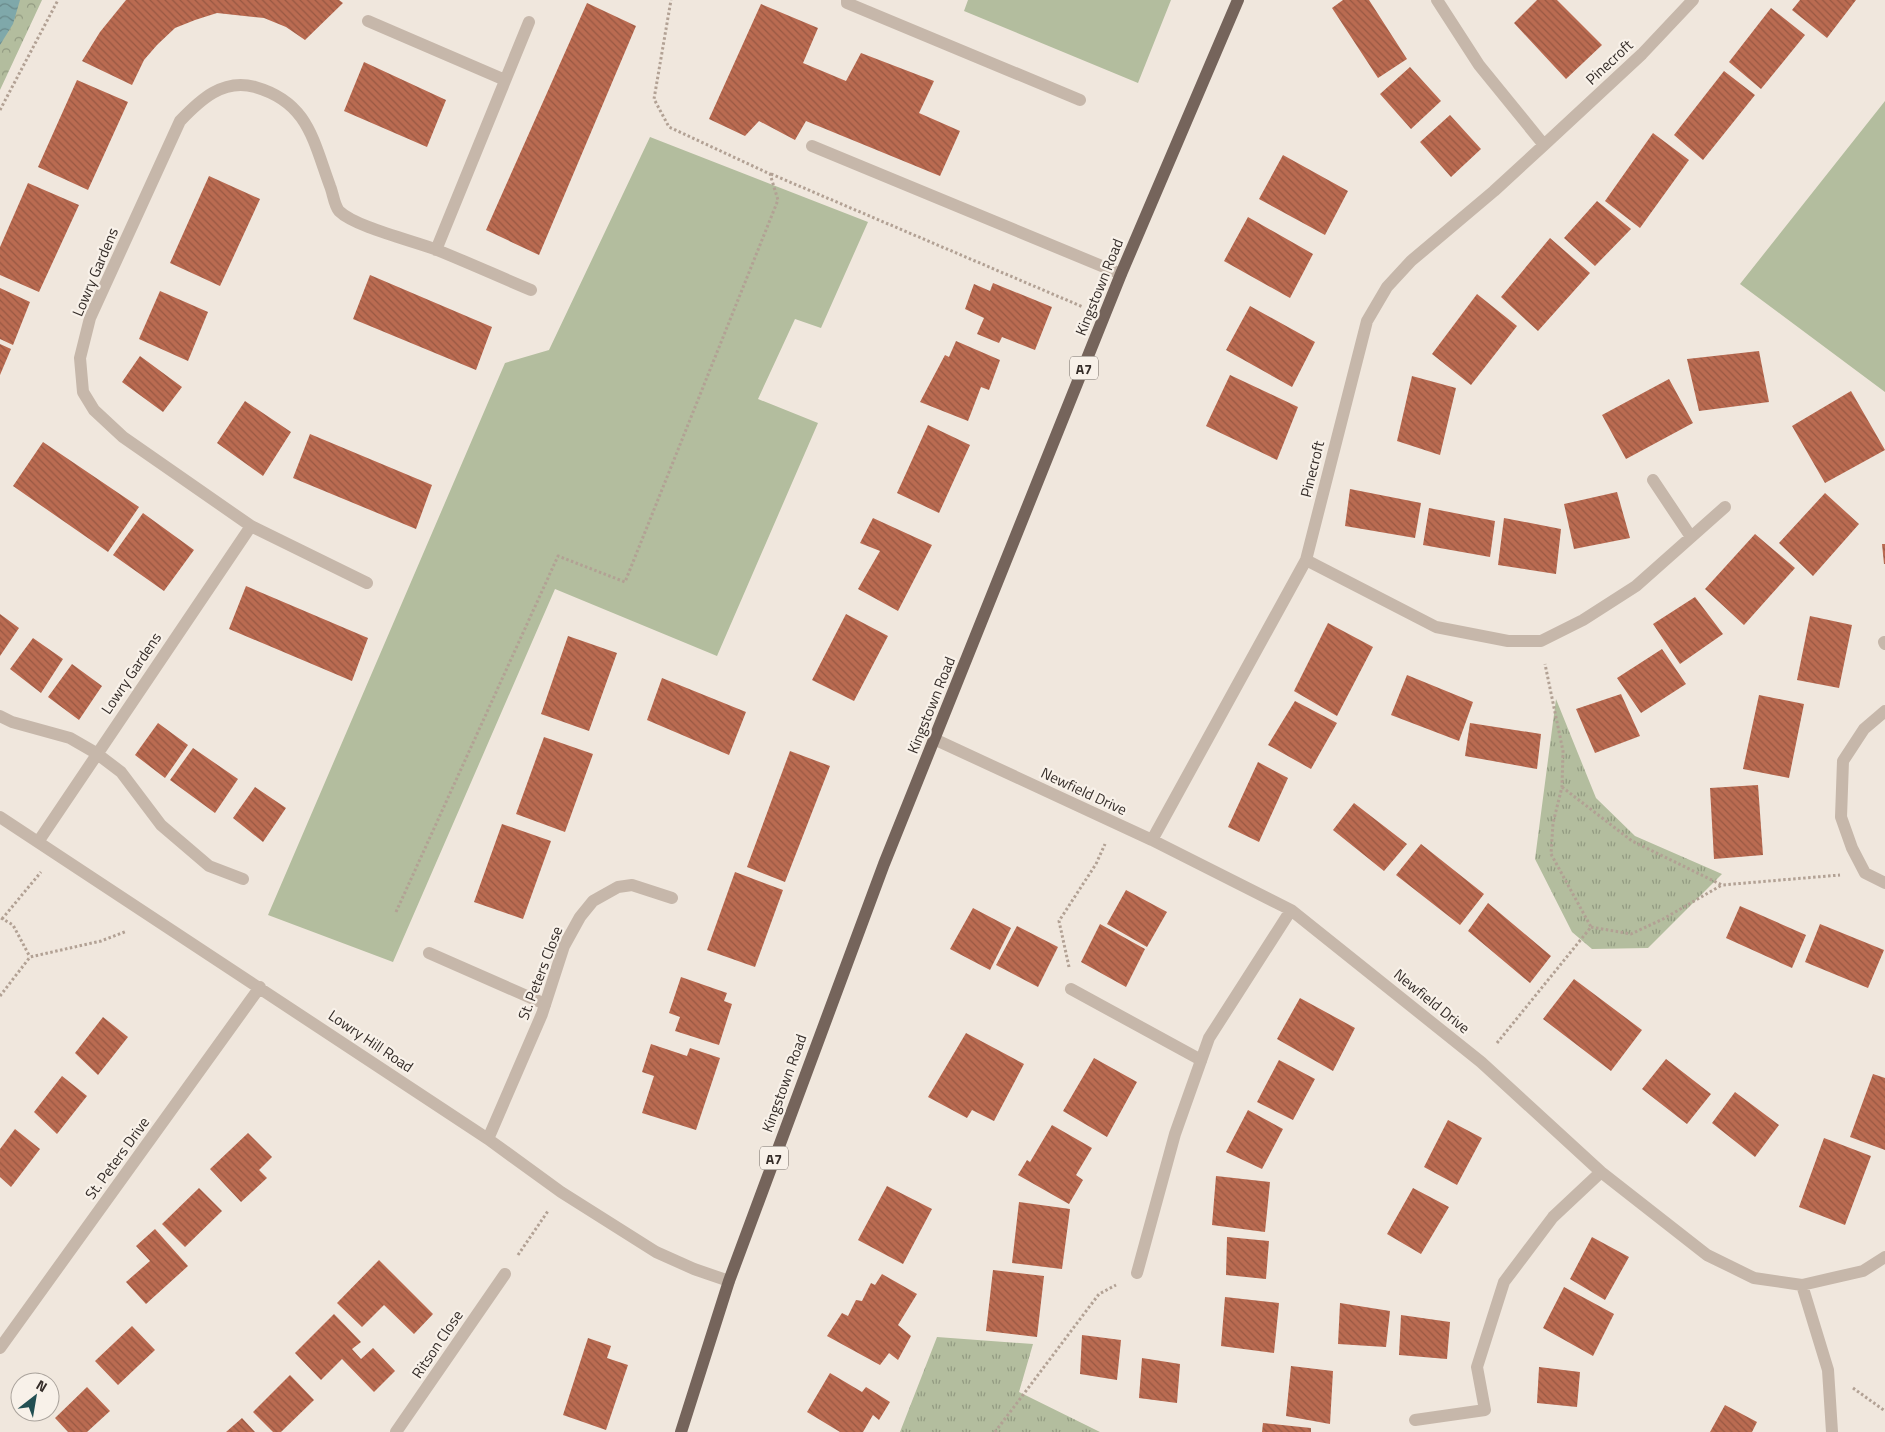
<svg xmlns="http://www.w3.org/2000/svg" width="1885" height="1432" font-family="'Titillium Web',sans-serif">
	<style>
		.grass { fill: url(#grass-tufts) }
		.forest { fill: url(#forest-crowns) }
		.green { fill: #b3bd9e }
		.water { fill: url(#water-waves) }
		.building { fill: url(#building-back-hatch) }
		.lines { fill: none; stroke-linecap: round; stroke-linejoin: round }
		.path { stroke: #b2a194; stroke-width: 3; stroke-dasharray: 2.5 2.5; stroke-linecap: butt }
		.service { stroke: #c6b7aa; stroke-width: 12 }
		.minor { stroke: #c6b7aa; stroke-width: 12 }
		.primary { stroke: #75645b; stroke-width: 12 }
		.labels { text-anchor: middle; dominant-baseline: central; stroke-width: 4.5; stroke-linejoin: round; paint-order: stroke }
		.shield { fill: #f8f1e9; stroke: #706863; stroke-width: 1 }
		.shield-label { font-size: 14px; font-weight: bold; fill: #352d29 }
		.street-label { font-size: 15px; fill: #352d29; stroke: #f8f1e9 }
	</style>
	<defs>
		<pattern id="grass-tufts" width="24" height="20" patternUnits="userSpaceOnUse" patternTransform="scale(1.25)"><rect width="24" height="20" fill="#b3bd9e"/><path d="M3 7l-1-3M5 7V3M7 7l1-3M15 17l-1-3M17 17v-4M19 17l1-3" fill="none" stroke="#929a81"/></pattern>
		<pattern id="forest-crowns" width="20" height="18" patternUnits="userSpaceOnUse" patternTransform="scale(1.25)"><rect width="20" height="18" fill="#b3bd9e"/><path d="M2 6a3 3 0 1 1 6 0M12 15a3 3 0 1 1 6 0" fill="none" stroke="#929a81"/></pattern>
		<pattern id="water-waves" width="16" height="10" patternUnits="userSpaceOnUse" patternTransform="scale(1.25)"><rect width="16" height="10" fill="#7fa8aa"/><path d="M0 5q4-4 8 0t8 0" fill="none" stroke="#69898a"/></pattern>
		<pattern id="building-back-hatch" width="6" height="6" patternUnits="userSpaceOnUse" patternTransform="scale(1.25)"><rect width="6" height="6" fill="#ba6b51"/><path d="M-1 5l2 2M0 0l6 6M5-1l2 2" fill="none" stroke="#985843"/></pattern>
	</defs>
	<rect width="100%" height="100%" fill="#f0e7dd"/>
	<!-- grass -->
	<path class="grass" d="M1556,699L1596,798L1635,836L1722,874L1648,948L1592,949L1572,932L1535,859Z
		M937,1337L1033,1344L1019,1392L1100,1432H900Z"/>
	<!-- forest -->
	<path class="forest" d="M0,0H42L0,90Z"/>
	<!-- green -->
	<path class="green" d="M968,0H1171L1138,83L964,11Z
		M1885,101V392L1740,284Z
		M650,137L868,222L821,328L795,319L758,399L818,423L717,656L555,589L393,962L268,915L505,363L549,350Z"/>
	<!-- water -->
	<path class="water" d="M0,0H20L13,24L0,45Z"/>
	<!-- building -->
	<path class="building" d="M126,0H339L343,3L305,40L286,27L264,18L217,13L195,20L175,28L157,45L144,60L132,85L82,61L100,32Z
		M1343,0H1369L1407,59L1378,78L1332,8Z
		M1537,0H1557L1602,45L1566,79L1514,23Z
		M1800,0H1856L1827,38L1792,10Z
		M587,3L636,26L539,255L486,230Z
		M761,4L818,28L803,63L846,81L861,53L934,81L919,113L960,131L940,176L806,121L795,140L759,121L745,136L709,119Z
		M1771,8L1805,35L1761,89L1729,62Z
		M364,62L446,100L427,147L344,111Z
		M1410,67L1441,101L1411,129L1380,94Z
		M1724,71L1755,95L1703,160L1674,135Z
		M77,80L128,102L88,190L38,167Z
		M1450,115L1481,149L1451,177L1420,142Z
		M1653,133L1689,160L1640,228L1605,201Z
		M1283,155L1348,191L1325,235L1259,199Z
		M209,176L260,199L220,286L170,263Z
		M28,183L79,205L39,292L0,275V247Z
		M1597,201L1631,229L1595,266L1564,238Z
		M1248,217L1313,254L1290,298L1224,261Z
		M1550,238L1590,273L1538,331L1501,297Z
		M370,275L492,327L476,370L353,319Z
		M993,283L1052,307L1035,350L1002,337L999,343L977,334L984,318L965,309L974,284L990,291Z
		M0,288L30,302L13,345L0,339Z
		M160,291L208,312L188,361L139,339Z
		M1477,294L1517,326L1471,385L1432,354Z
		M1250,306L1315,342L1292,387L1226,350Z
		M956,341L1000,360L989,390L981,387L968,421L920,402L945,355L949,357Z
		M0,344L11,349L0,375Z
		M1759,351L1769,402L1699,411L1687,359Z
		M140,356L182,387L163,412L122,382Z
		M1230,375L1298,407L1277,460L1206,426Z
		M1412,376L1456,388L1440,455L1397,441Z
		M1669,379L1693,423L1626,459L1602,415Z
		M1851,391L1885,450L1825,483L1792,426Z
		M245,401L291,432L263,476L217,443Z
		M928,425L970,445L939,513L897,493Z
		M310,434L432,485L416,529L293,478Z
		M43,442L139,507L108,552L13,486Z
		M1350,489L1421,503L1415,538L1345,526Z
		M1617,492L1630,538L1574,549L1564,504Z
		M1825,493L1859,524L1813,576L1779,543Z
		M1429,508L1495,521L1490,557L1423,545Z
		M143,513L194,550L164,591L113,555Z
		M873,518L932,545L898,611L858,589L880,551L860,543Z
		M1504,518L1561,529L1556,574L1498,565Z
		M1755,534L1795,568L1744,625L1705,589Z
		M1882,544H1885V564H1884Z
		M246,586L368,638L352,681L229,629Z
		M1695,597L1723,634L1680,664L1653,624Z
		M0,614L19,628L0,656Z
		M846,614L888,636L854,701L812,680Z
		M1810,616L1852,625L1839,688L1797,680Z
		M1328,623L1373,647L1337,716L1294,691Z
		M568,636L617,653L589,731L541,714Z
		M33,638L63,659L41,693L10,669Z
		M1662,649L1686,684L1641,713L1617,678Z
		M72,664L102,686L79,720L48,697Z
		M1407,675L1473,702L1459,741L1391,715Z
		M662,678L746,712L729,755L647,720Z
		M1621,694L1640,736L1595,753L1576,709Z
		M1759,695L1804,704L1789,778L1743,769Z
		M1295,701L1337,723L1311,769L1268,745Z
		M158,723L188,745L165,778L135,755Z
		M1470,723L1541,734L1537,769L1465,756Z
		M544,737L593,754L565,832L516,814Z
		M193,748L238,779L215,813L170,780Z
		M790,751L830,766L785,882L747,867Z
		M1258,762L1288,778L1259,842L1228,827Z
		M1758,785L1763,855L1714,859L1710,788Z
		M255,787L286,808L263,842L233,818Z
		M1354,803L1407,844L1384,871L1333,830Z
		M502,824L551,841L523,919L474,902Z
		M1421,844L1484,894L1460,925L1396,875Z
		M735,872L783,890L755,967L707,950Z
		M1126,890L1167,912L1147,947L1107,924Z
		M1488,903L1551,956L1530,983L1468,931Z
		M1740,906L1806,935L1792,968L1726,938Z
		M973,908L1011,928L990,970L950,949Z
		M1100,924L1145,949L1126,987L1081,962Z
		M1820,924L1884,950L1868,988L1805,962Z
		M1017,926L1058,947L1038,987L996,965Z
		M681,977L727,993L724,1001L732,1004L719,1045L675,1031L680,1017L669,1013Z
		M1574,979L1642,1030L1611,1071L1543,1019Z
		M1300,998L1355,1028L1333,1071L1277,1039Z
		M103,1017L128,1037L98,1075L75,1053Z
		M966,1033L1024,1064L994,1121L972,1110L967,1118L928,1097Z
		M651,1044L687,1056L690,1048L720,1058L696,1130L642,1113L654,1076L642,1072Z
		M1094,1058L1137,1082L1107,1137L1063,1111Z
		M1666,1059L1711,1094L1687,1124L1642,1089Z
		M1279,1060L1315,1079L1293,1120L1257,1102Z
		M1873,1074L1885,1078V1150L1850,1137Z
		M62,1076L87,1096L57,1134L34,1112Z
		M1735,1092L1779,1125L1755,1157L1712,1123Z
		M1248,1110L1283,1129L1262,1169L1226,1152Z
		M1448,1120L1482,1138L1457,1185L1424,1167Z
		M1052,1125L1092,1148L1076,1175L1083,1180L1069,1204L1018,1175L1027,1160L1030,1162Z
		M15,1129L40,1149L11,1187L0,1177V1149Z
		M248,1133L272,1157L259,1170L267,1178L241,1202L210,1169Z
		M1824,1138L1871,1156L1845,1225L1799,1207Z
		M1216,1176L1270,1182L1265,1232L1212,1225Z
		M887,1186L932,1209L903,1264L858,1240Z
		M199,1188L222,1211L185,1247L162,1224Z
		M1413,1188L1449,1207L1421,1254L1387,1234Z
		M1019,1202L1070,1209L1062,1269L1012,1263Z
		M155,1229L188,1266L146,1304L126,1282L150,1261L136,1246Z
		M1227,1237L1269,1241L1266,1279L1226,1275Z
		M1592,1237L1629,1257L1605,1300L1570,1279Z
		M379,1260L433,1314L414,1334L384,1305L362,1327L337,1303Z
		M993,1270L1044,1276L1037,1337L986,1331Z
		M882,1274L917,1294L898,1325L911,1336L898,1360L889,1353L880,1365L827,1336L842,1313L848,1316L856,1300L862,1301L871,1283L875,1285Z
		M1564,1287L1614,1314L1593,1356L1543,1328Z
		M1225,1297L1279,1303L1274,1353L1221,1346Z
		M1340,1303L1390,1311L1386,1347L1338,1344Z
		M334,1314L361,1342L352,1349L361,1359L373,1348L395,1371L374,1392L342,1359L321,1380L295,1353Z
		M1401,1315L1450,1322L1447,1359L1399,1355Z
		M132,1326L155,1350L118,1385L95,1361Z
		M1082,1335L1121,1340L1117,1380L1080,1374Z
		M588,1338L611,1346L607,1358L628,1365L606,1430L563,1415Z
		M1142,1358L1180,1364L1177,1403L1139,1398Z
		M1291,1366L1333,1371L1330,1424L1286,1416Z
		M1539,1367L1580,1372L1577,1407L1537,1403Z
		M830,1373L862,1392L866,1387L890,1402L879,1420L873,1415L863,1432H840L807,1412Z
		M290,1375L314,1400L281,1432H273L253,1412Z
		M87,1387L110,1411L87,1432H68L55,1418Z
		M1725,1405L1757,1422L1752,1432H1710Z
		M242,1418L255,1432H226Z
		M1263,1423L1311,1428V1432H1262Z"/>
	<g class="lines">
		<!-- path -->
		<path class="path" d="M0,110L58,0
			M771,174L1083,307
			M1562,787L1632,841L1722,885L1840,875
			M396,912L558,556L625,582L778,200L770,174L669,127L654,99L671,0
			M1,918L13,925L30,957
			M2,919L41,872
			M1591,927L1631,934L1663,919L1722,885
			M1069,967L1059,921L1096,864L1105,844
			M0,996L30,957L101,941L127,931
			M1497,1043L1591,927L1551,854L1553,823L1562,787L1563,751L1545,664
			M518,1255L548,1211
			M1853,1388L1885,1411
			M995,1432L1099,1294L1116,1285"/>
		<!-- service -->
		<path class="service" d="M847,0V3L1080,100
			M812,146L1121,274
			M429,953L545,1004
			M1071,989L1201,1060"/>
		<!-- minor -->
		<path class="minor" d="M1437,0L1479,65L1544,145
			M368,21L505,80
			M436,250L529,22
			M1653,480L1691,537
			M251,526L367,583
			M1306,560L1436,627L1508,641H1541L1583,620L1636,586L1725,507
			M1884,642L1885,644
			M1885,711L1864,729L1843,761L1841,817L1852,848L1865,873L1885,883
			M0,716L12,722L70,738L96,753L121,772L161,825L209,866L243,879
			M934,739L1152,840L1291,910L1481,1062L1601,1172L1707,1255L1754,1278L1802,1285L1863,1271L1885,1257
			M0,817L488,1139L561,1192L656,1252L694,1269L729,1281
			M1152,840L1306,560L1367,321L1387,287L1411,261L1494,191L1544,145L1642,54L1693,0
			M38,842L251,526L123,437L94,410L83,392L80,358L90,318L180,121C200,100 223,78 255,87C308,102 313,140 330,186C333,193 334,205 339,211C355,227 414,241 437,250C469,263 500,277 531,290
			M488,1139L542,1014L564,946L580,917L593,901L618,887L632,885L672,898
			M1137,1273L1175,1134L1209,1038L1291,910
			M1802,1285L1828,1370L1832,1432
			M0,1348L260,987
			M1415,1420L1485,1410L1477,1367L1504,1282L1553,1217L1601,1172
			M396,1432L505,1274"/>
		<!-- primary -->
		<path class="primary" d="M681,1432L729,1281L884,864L1121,274L1238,0"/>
	</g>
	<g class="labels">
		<!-- shield labels -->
		<g class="shield">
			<rect x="1070" y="356.5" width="28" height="23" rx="4"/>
			<rect x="760" y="1146.5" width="28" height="23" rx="4"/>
		</g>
		<g class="shield-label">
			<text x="1084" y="368">A7</text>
			<text x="774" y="1158">A7</text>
		</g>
		<!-- street labels -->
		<g class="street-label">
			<text transform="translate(1609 62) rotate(-43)">Pinecroft</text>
			<text transform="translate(95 272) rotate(-67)">Lowry Gardens</text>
			<text transform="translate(1099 287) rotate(-68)">Kingstown Road</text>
			<text transform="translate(1312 469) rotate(-76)">Pinecroft</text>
			<text transform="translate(131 673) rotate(-56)">Lowry Gardens</text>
			<text transform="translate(931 705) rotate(-68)">Kingstown Road</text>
			<text transform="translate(1084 791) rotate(25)">Newfield Drive</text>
			<text transform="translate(540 973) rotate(-69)">St. Peters Close</text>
			<text transform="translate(1432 1001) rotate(39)">Newfield Drive</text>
			<text transform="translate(371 1041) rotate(34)">Lowry Hill Road</text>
			<text transform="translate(784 1083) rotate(-70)">Kingstown Road</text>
			<text transform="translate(117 1158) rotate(-54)">St. Peters Drive</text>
			<text transform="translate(437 1344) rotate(-56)">Ritson Close</text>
		</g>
	</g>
	<!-- north arrow -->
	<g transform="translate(35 1397) rotate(31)"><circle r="24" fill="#f8f1e9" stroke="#aaa39c"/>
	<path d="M0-4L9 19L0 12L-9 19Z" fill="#224f52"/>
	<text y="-8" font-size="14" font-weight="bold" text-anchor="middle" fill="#352d29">N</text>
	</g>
</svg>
